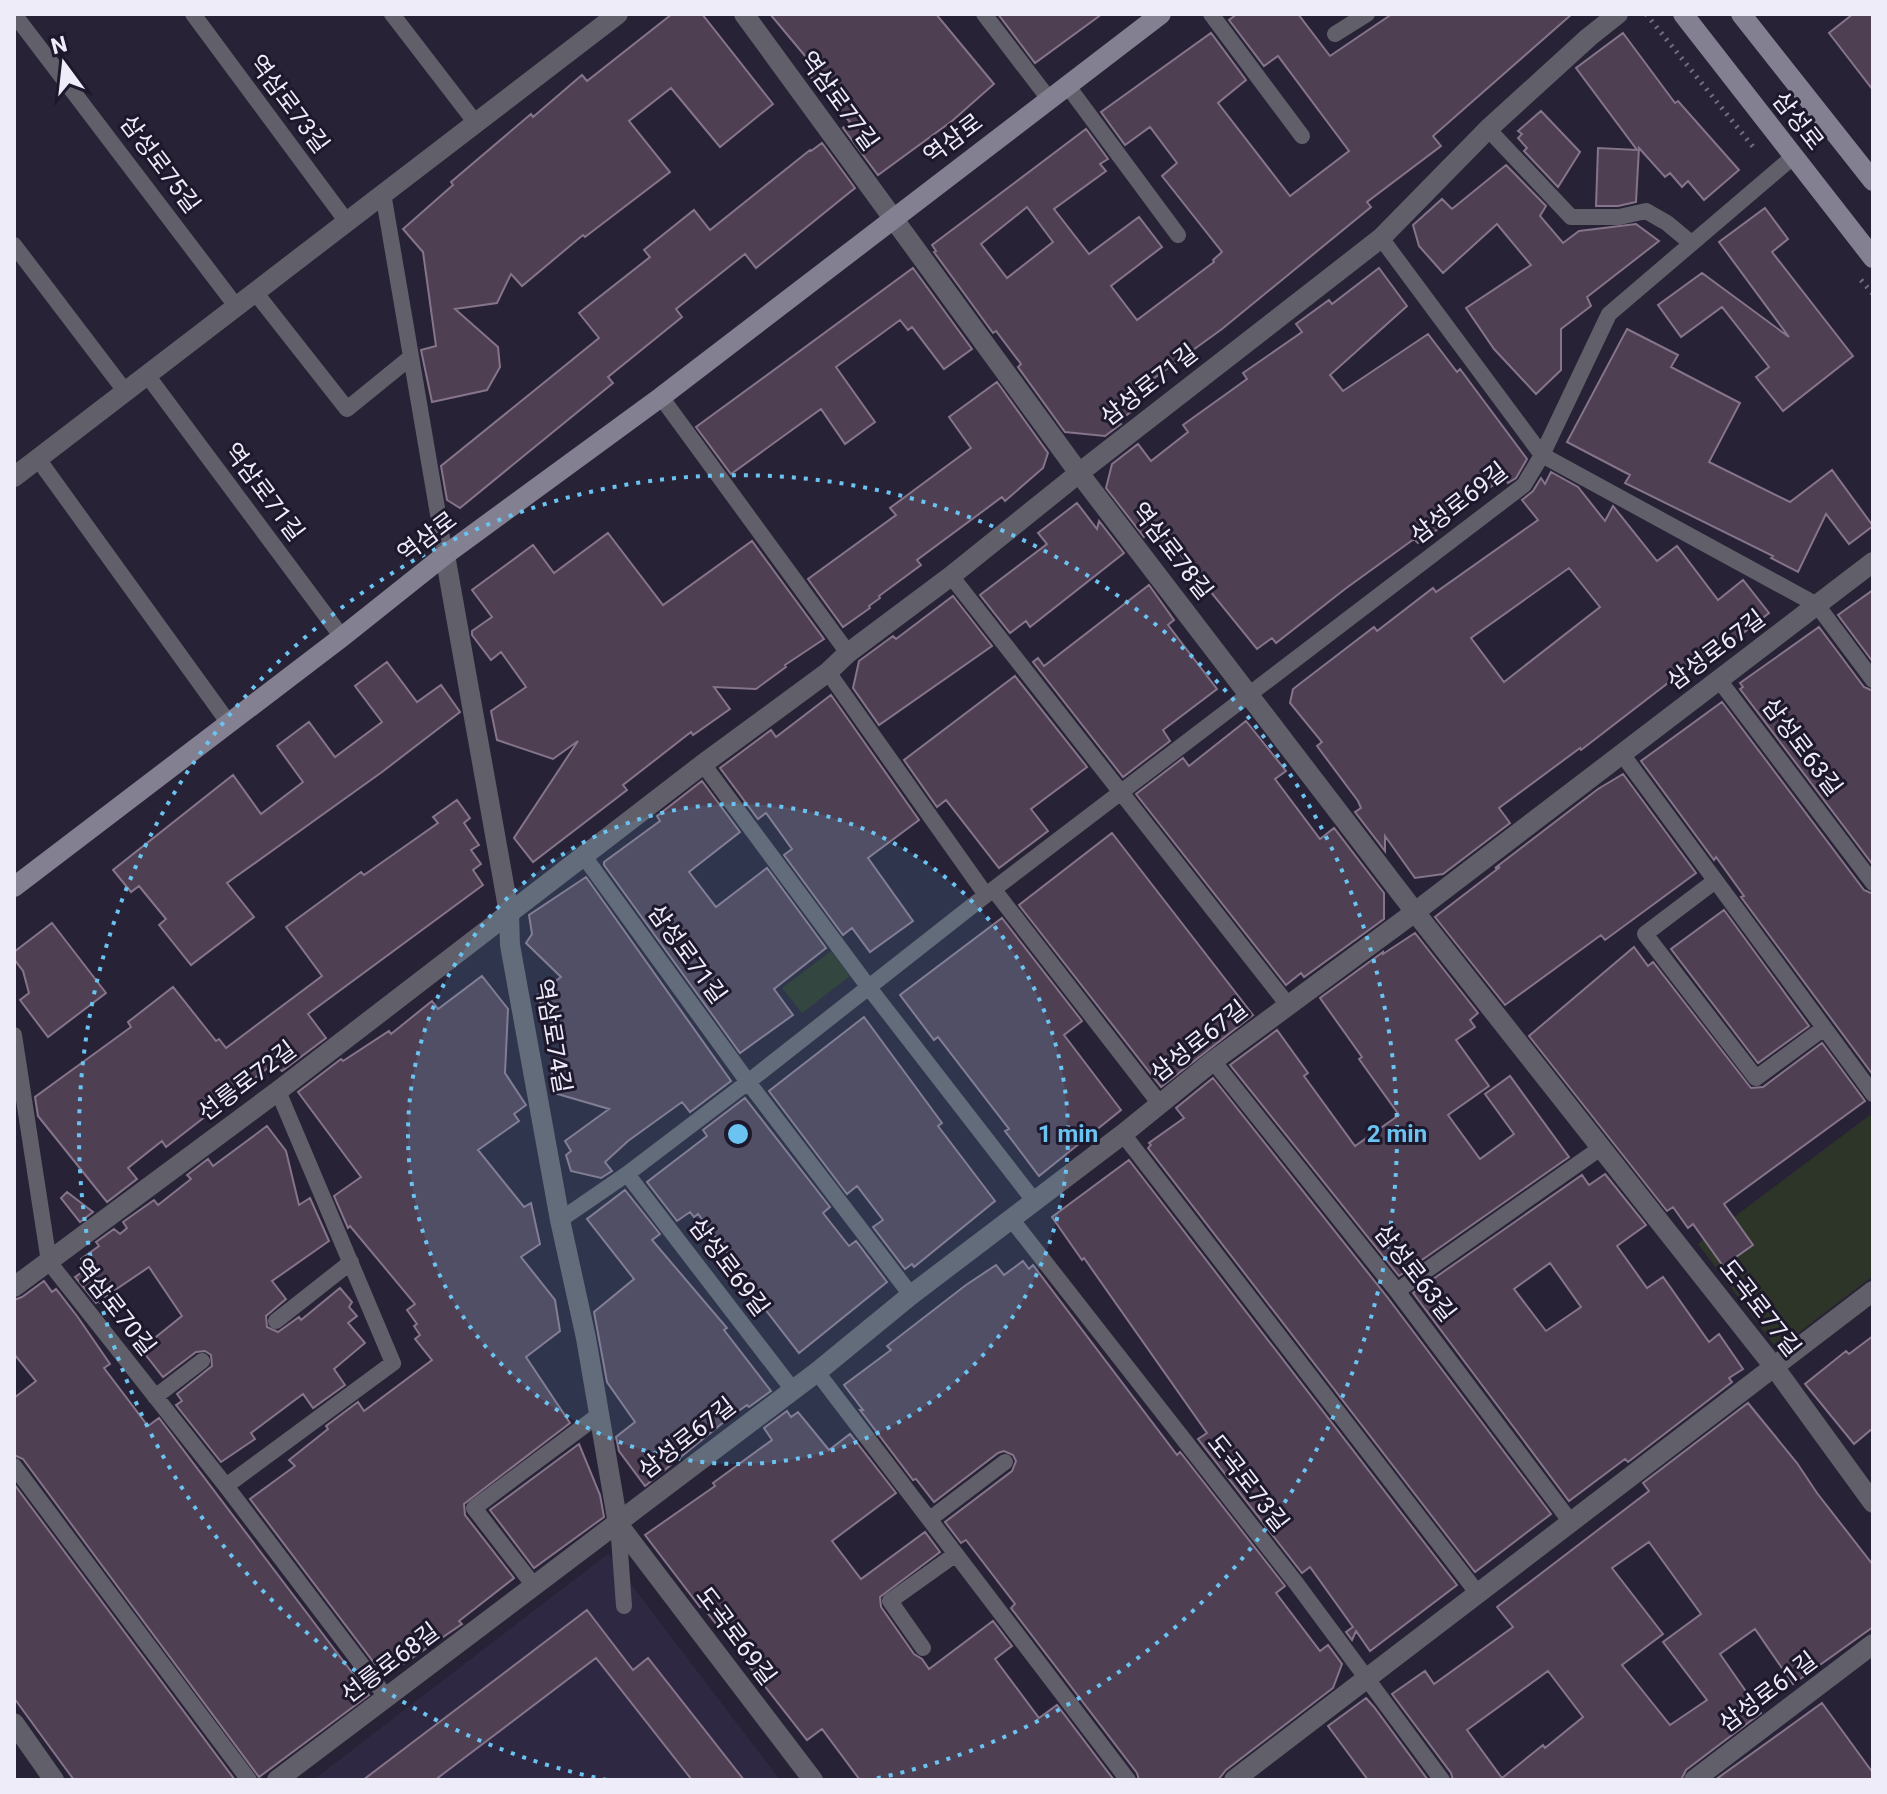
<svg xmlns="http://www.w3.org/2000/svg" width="1887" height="1794" font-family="Roboto,'Noto Sans KR',sans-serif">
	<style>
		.built { fill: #2f2842 }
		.green { fill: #2c3527 }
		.building { fill: #4e3f53; stroke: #85748a; stroke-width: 2; fill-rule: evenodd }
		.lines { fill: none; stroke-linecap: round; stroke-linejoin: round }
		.path { stroke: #726d7f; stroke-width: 5; stroke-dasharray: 2 6; stroke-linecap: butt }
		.lane { stroke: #61606a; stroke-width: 16 }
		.street { stroke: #61606a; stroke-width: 20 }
		.secondary { stroke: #838091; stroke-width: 20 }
		.ring { fill: none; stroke: #6bc3f2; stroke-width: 4; stroke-dasharray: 4 8 }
		.labels { text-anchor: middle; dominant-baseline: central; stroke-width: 6; stroke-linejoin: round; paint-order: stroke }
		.street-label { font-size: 24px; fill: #efecfa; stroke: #1d182c }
		.centre { fill: #6bc3f2; stroke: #1d182c; stroke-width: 4 }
		.ring-label { font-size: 24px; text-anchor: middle; font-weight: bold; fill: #6bc3f2; stroke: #1d182c; stroke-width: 6; stroke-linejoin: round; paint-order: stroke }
	</style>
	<rect width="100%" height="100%" fill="#272236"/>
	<!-- built -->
	<path class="built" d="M608,1554L780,1780H313Z"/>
	<!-- green -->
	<path class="green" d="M831,951L850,976L802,1013L782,988Z
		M1870,1115L1873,1119V1276L1777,1349L1698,1244Z"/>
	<!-- building -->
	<path class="building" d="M672,14H702L773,104L720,147L671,88L629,121L670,172L585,237L583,235L522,286L511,274L497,303L455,309L498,347L500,367L487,390L432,402L421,350L436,346L423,252L403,229L453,185L451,182L531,114L533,117L582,75L587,81Z
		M770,14H936L994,84L952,121L878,175L843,128L850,122L809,75L816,69Z
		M998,14H1102L1035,63Z
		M1237,14H1298L1330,56L1392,14H1572L1433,136L1441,146L1367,202L1371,207L1222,329L1124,400L1132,411L1119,421L1121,424L1105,436L1065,432L1018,367L1021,364L996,331L993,333L934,252L936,251L932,245L1086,129L1108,159L1100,164L1106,171L1054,209L1089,254L1139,217L1162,247L1111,286L1137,320L1214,262L1213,260L1222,252L1162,176L1177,163L1150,127L1125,145L1101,112L1211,33L1246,80L1218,103L1290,196L1349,151L1278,56L1264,66L1229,20ZM1027,207L1053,242L1007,278L981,244Z
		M1853,14H1873V90L1829,33Z
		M1623,33L1675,103L1678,101L1739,170L1704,200L1688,181L1682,187L1670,173L1665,177L1639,148L1636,202L1618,206H1596L1598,148L1637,150L1576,68Z
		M1541,111L1580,152L1558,187L1524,151L1527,148L1518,138L1522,134L1518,131Z
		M822,143L855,188L756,268L745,254L676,309L682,317L608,377L613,383L460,508L447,500L441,466L599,338L579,313L650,257L644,250L694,210L710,230L810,150L811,151Z
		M1506,165L1546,206L1540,216L1563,243L1579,231L1636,224L1659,241L1587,297L1591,306L1561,329V370L1536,394L1494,349L1466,308L1531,265L1497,224L1443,273L1419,246L1413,225L1442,199L1452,209Z
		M1765,208L1788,239L1772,252L1853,356L1783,411L1756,377L1769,367L1722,307L1681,337L1658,305L1702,273L1789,337L1719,242Z
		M913,268L972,349L944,369L912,327L908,330L900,320L836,367L875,422L845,444L821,409L731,474L696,427Z
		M1379,268L1407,306L1330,375L1343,391L1428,334L1457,372L1460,369L1527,459L1516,478L1508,483L1506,480L1497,487L1495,484L1448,517L1451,520L1418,543L1414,539L1345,589L1276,643L1272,638L1257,649L1176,549L1169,554L1151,531L1144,537L1106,488L1112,464L1138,444L1151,461L1188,432L1183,425L1247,379L1243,373L1302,332L1296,324L1329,300L1332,304Z
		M1627,329L1678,355L1671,367L1740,403L1709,462L1790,502L1832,470L1873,526L1849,544L1826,514L1798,572L1771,558L1773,556L1625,483L1630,475L1567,442Z
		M997,382L1048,453L1043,468L1005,501L1002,497L917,560L921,565L879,596L880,598L869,606L870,608L843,627L808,579L896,515L890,508L971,448L949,417Z
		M1551,472L1578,487L1605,521L1613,506L1657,561L1677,546L1718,600L1743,580L1769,613L1698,668L1694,663L1581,750L1580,748L1499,808L1510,823L1443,874L1415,878L1385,836V851L1355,812L1361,808L1358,801L1317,746L1322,742L1290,703L1293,689L1374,627L1377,631L1433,588L1436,592L1538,520L1522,500L1533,491L1541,478L1545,484ZM1569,568L1600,607L1504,682L1471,638Z
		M1077,503L1097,529L1099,521L1124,553L1030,627L1026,621L1010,633L980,595L1047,544L1038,533Z
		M608,533L663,605L752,541L824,639L785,665L786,667L756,689L714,687L730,709L693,735L691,732L623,785L627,790L533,862L514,838L578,741L553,759L497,740L491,711L526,687L501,652L491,660L472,635V631L492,617L472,590L533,545L554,573Z
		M1149,585L1174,620L1168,625L1217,689L1163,730L1170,741L1123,777L1033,662L1038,658L1044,666Z
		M1873,590V662L1838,615Z
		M953,596L992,646L879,725L853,688L859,661L893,636L896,639Z
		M1819,627L1864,687L1873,691V865L1740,689L1743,687L1740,683Z
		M387,662L417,702L441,685L460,712L382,772L227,883L254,917L191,965L159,925L166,919L139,886L131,892L113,870L233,775L261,814L303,782L277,746L309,722L335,757L382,722L355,686Z
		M1015,676L1087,767L1031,809L1048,831L999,868L946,800L937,807L904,760Z
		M831,695L919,820L868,858L913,921L870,952L852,928L843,935L784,855L792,849L766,813L758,819L720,768L771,730L776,737Z
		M1722,702L1864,890L1873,894V1075L1741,897L1744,896L1716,857L1714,860L1641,761Z
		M1246,721L1286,771L1275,779L1320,839L1334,828L1384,893V919L1304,977L1301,973L1286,985L1136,794L1183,758L1189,766Z
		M1623,774L1696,873L1605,940L1601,935L1505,1005L1435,917L1500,867L1495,868L1598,789Z
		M702,781L740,832L689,872L716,907L767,868L826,948L774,989L793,1015L740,1053L604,865V862L660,821L657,816Z
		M457,800L470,818L464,823L479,845L471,850L481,864L473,870L483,885L308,1014L326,1038L282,1071L273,1064L166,1147L162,1141L128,1168L137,1179L107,1202L38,1116L35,1097L131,1027L128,1022L173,987L216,1041L219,1039L226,1048L322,976L286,927L361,872L364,875L438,823L433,817Z
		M1112,833L1253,1015L1161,1087L1019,905Z
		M586,877L731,1081L690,1112L682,1102L628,1141L605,1162L612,1171L601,1178L571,1171L566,1155L571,1151L565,1141L609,1109L554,1093L551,1059L563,1050L551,1019L536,996L561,977L526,943L532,934L529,915Z
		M1724,910L1809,1026L1758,1063L1671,949Z
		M1002,918L1082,1021L1064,1035L1121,1110L1039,1176L1005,1131L1009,1129L938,1037L934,1040L900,995Z
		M52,923L106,993L48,1037L20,1000L29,993L23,971L14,959V952Z
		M1415,933L1478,1013L1470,1020L1475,1027L1456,1040L1489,1086L1448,1115L1480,1159L1514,1134L1485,1094L1510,1076L1569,1157L1399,1276L1230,1065L1277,1030L1308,1073L1304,1076L1355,1146L1399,1115L1359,1059L1362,1057L1320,998L1383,952V954Z
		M1634,947L1648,966L1653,962L1751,1088L1763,1087L1822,1043L1865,1101L1724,1204L1753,1245L1723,1266L1693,1224L1688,1228L1673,1207L1667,1211L1529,1036Z
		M482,976L508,1009L505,1073L526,1105L514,1114L519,1121L478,1150L524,1207L531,1203L540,1244L521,1257L555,1300L560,1331L526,1357L570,1423L464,1504L465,1515L514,1578L459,1621L462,1624L396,1669L375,1664L250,1499L295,1466L289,1460L328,1429L326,1426L358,1402L364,1411L432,1360L415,1339L420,1335L414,1326L417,1324L407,1310L415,1304L350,1226L348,1228L334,1196L361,1177L298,1092L341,1059L343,1061L389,1031L391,1034L432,1001L438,1009Z
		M864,1017L942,1123L938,1126L995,1201L914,1267L912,1264L905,1269L873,1227L883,1220L857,1186L847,1194L769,1091Z
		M1213,1078L1388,1298L1551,1514L1475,1572L1148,1148L1151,1145L1149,1143L1184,1118L1176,1108Z
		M745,1098L830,1207L823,1213L849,1246L856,1241L887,1282L799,1353L765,1309L768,1306L698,1214L694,1217L690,1212L677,1221L647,1182L707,1136L703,1130Z
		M267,1126L286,1151L299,1205L310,1198L329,1241L272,1281L286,1299L266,1316L267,1327L278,1332L299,1317L301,1320L340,1288L352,1302L349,1307L357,1316L348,1323L365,1343L334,1369L345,1385L313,1408L303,1394L251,1433L255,1439L221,1462L176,1405L182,1401L177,1394L212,1366L211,1355L205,1351L196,1352L163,1377L141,1349L182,1316L149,1267L96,1303L75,1277L88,1268L81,1259L99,1246L96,1242L114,1229L120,1234L127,1228L123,1222L154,1200L158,1205L191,1179L187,1175L208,1159L213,1166Z
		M1129,1160L1457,1585L1370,1651L1356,1631L1352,1640L1346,1632L1353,1627L1310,1567L1302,1573L1198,1439L1207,1433L1084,1258L1082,1260L1052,1217Z
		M1605,1174L1646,1225L1617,1246L1647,1288L1663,1277L1709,1342L1719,1334L1743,1369L1729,1378L1732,1382L1628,1462L1625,1459L1569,1501L1413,1293L1582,1175L1589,1185ZM1550,1263L1581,1307L1546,1331L1514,1289Z
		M625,1190L660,1234L652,1240L727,1328L724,1330L771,1391L749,1407L747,1405L730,1417L645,1486L619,1451L616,1437L635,1422L607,1382L594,1312L634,1279L587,1219Z
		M67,1192L93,1212L80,1222L61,1198Z
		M1023,1261L1029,1269L1033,1265L1177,1455L1180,1452L1285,1586L1276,1593L1320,1651L1328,1645L1342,1664L1333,1688L1226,1770L1218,1780H1139L1137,1773L1011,1608L1015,1604L966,1540L961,1543L945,1522L1012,1471L1016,1461L1013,1455L1004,1451L998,1453L934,1502L916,1479L913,1480L860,1410H863L844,1385L891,1350L887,1346L966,1285L996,1265L1004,1275Z
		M44,1281L52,1292L56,1289L77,1316L110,1364L104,1368L148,1426L159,1418L369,1695L259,1777L23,1459L14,1455V1398L36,1381L14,1354V1300L22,1297Z
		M1873,1336V1428L1854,1444L1805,1384L1846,1351L1849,1354Z
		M1748,1403L1797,1463L1817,1493L1873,1565V1627L1793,1684L1755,1629L1720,1654L1761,1713L1686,1770L1681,1780H1453L1451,1773L1392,1694L1425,1671L1434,1684L1513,1627L1497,1607L1649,1491L1643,1483ZM1649,1542L1701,1614L1663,1642L1707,1700L1670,1725L1622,1665L1663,1634L1612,1568ZM1548,1671L1583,1717L1545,1748L1543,1745L1502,1778L1467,1730Z
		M787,1411L791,1417L798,1412L829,1450L850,1434L896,1493L832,1541L861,1579L925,1532L940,1552L880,1597L881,1607L914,1654L922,1659L929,1669L993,1621L1012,1646L995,1659L1039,1718L1057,1705L1114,1780H860L822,1729L807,1740L702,1606L700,1607L645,1535L715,1486L713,1483L772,1440L764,1428Z
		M579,1444L600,1495L604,1517L534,1568L490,1510Z
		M14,1484L235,1780H74L14,1698Z
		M587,1610L633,1670L648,1658L744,1780H692L596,1658L435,1780H363Z
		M1366,1698L1374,1707L1428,1780H1368L1328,1726Z
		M1822,1703L1873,1773V1780H1715Z"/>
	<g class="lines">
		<!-- path -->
		<path class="path" d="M1646,14L1754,148
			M1861,280L1873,294"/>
		<!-- lane -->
		<path class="lane" d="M14,14L236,306
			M193,14L347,222
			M392,14L475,122
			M984,14L1049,99
			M1211,14L1302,136
			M1335,34L1367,14
			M1067,85L1178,235
			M1488,129L1571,217H1619L1646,211L1667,223L1691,243
			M383,193L445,555
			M1381,238L1542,455L1817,605L1873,680
			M14,245L125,391
			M255,292L347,409L411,357
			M147,375L342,637
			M661,397L848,653
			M38,459L228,722
			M951,576L1288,1005
			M828,672L986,895
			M1719,680L1873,883
			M1622,754L1873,1094
			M703,764L870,989L1035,1202
			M583,855L748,1082L911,1295
			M1715,881L1645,934L1756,1078L1824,1028
			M994,890L1160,1104
			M14,1035L49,1262L226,1486L387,1698
			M1213,1061L1397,1291L1570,1521
			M1123,1134L1479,1595
			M627,1174L793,1390
			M560,1220L627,1174L748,1082L986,895L1524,485L1542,455L1609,314L1793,157
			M1012,1220L1296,1583L1442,1780
			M1397,1291L1602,1147
			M276,1321L351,1262
			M817,1372L1128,1780
			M155,1397L202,1361
			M14,1466L249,1780
			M226,1486L393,1363L278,1091
			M930,1519L1005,1462
			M618,1524L624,1606
			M535,1587L474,1508L600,1414
			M923,1648L890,1601L956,1554"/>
		<!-- street -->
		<path class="street" d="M744,14L1079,473L1415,912L1775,1368L1873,1503
			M14,477L618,14
			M445,555L509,913L510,945L560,1220L586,1338L618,1524L813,1780
			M14,1287L278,1091L703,764L828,672L848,653L951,576L1079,473L1381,238L1488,129L1589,37L1618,14
			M14,1723L54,1780
			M277,1780L817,1372L911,1295L1123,1134L1213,1061L1415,912L1873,562
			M1234,1780L1873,1291
			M1694,1780L1873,1644"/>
		<!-- secondary -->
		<path class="secondary" d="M1683,14L1873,258
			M1741,14L1873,181
			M14,887L342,637L445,555L661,397L1161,14"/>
	</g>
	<!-- distance rings -->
	<circle cx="738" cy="1134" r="330" fill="#6bc3f2" fill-opacity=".12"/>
	<g class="ring">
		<circle cx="738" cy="1134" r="330"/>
		<path d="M607 1780A659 659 0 1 1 869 1780"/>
	</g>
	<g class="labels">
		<!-- street labels -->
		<g class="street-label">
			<text transform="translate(839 101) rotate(54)">역삼로77길</text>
			<text transform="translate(289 104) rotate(53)">역삼로73길</text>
			<text transform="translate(1798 121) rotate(52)">삼성로</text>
			<text transform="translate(953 139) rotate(-37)">역삼로</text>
			<text transform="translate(160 164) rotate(53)">삼성로75길</text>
			<text transform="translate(1149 385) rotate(-38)">삼성로71길</text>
			<text transform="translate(264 492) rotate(53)">역삼로71길</text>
			<text transform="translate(1459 503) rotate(-38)">삼성로69길</text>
			<text transform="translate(427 537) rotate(-37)">역삼로</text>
			<text transform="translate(1172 551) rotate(52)">역삼로78길</text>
			<text transform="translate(1716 650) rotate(-37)">삼성로67길</text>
			<text transform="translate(1802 747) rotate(53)">삼성로63길</text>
			<text transform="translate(687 954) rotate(54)">삼성로71길</text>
			<text transform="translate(553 1036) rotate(80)">역삼로74길</text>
			<text transform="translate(1199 1041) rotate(-38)">삼성로67길</text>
			<text transform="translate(247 1081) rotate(-37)">선릉로72길</text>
			<text transform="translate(729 1267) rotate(53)">삼성로69길</text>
			<text transform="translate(1415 1273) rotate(52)">삼성로63길</text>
			<text transform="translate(115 1307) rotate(52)">역삼로70길</text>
			<text transform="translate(1760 1308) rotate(52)">도곡로77길</text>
			<text transform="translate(687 1438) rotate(-38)">삼성로67길</text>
			<text transform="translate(1248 1483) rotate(52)">도곡로73길</text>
			<text transform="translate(736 1636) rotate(53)">도곡로69길</text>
			<text transform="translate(390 1663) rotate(-37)">선릉로68길</text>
			<text transform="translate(1768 1692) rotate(-37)">삼성로61길</text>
		</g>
	</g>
	<circle cx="738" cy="1134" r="12" class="centre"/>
	<g class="ring-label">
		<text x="1068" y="1142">1 min</text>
		<text x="1397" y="1142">2 min</text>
	</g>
	<!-- border -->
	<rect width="1887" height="1794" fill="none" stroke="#efecfa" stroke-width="32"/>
	<!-- north arrow -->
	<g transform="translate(64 64) rotate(345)" stroke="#1d182c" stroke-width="6" paint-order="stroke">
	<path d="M0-6L14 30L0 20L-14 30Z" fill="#efecfa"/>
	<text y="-12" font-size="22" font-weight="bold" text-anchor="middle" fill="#efecfa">N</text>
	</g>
</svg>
